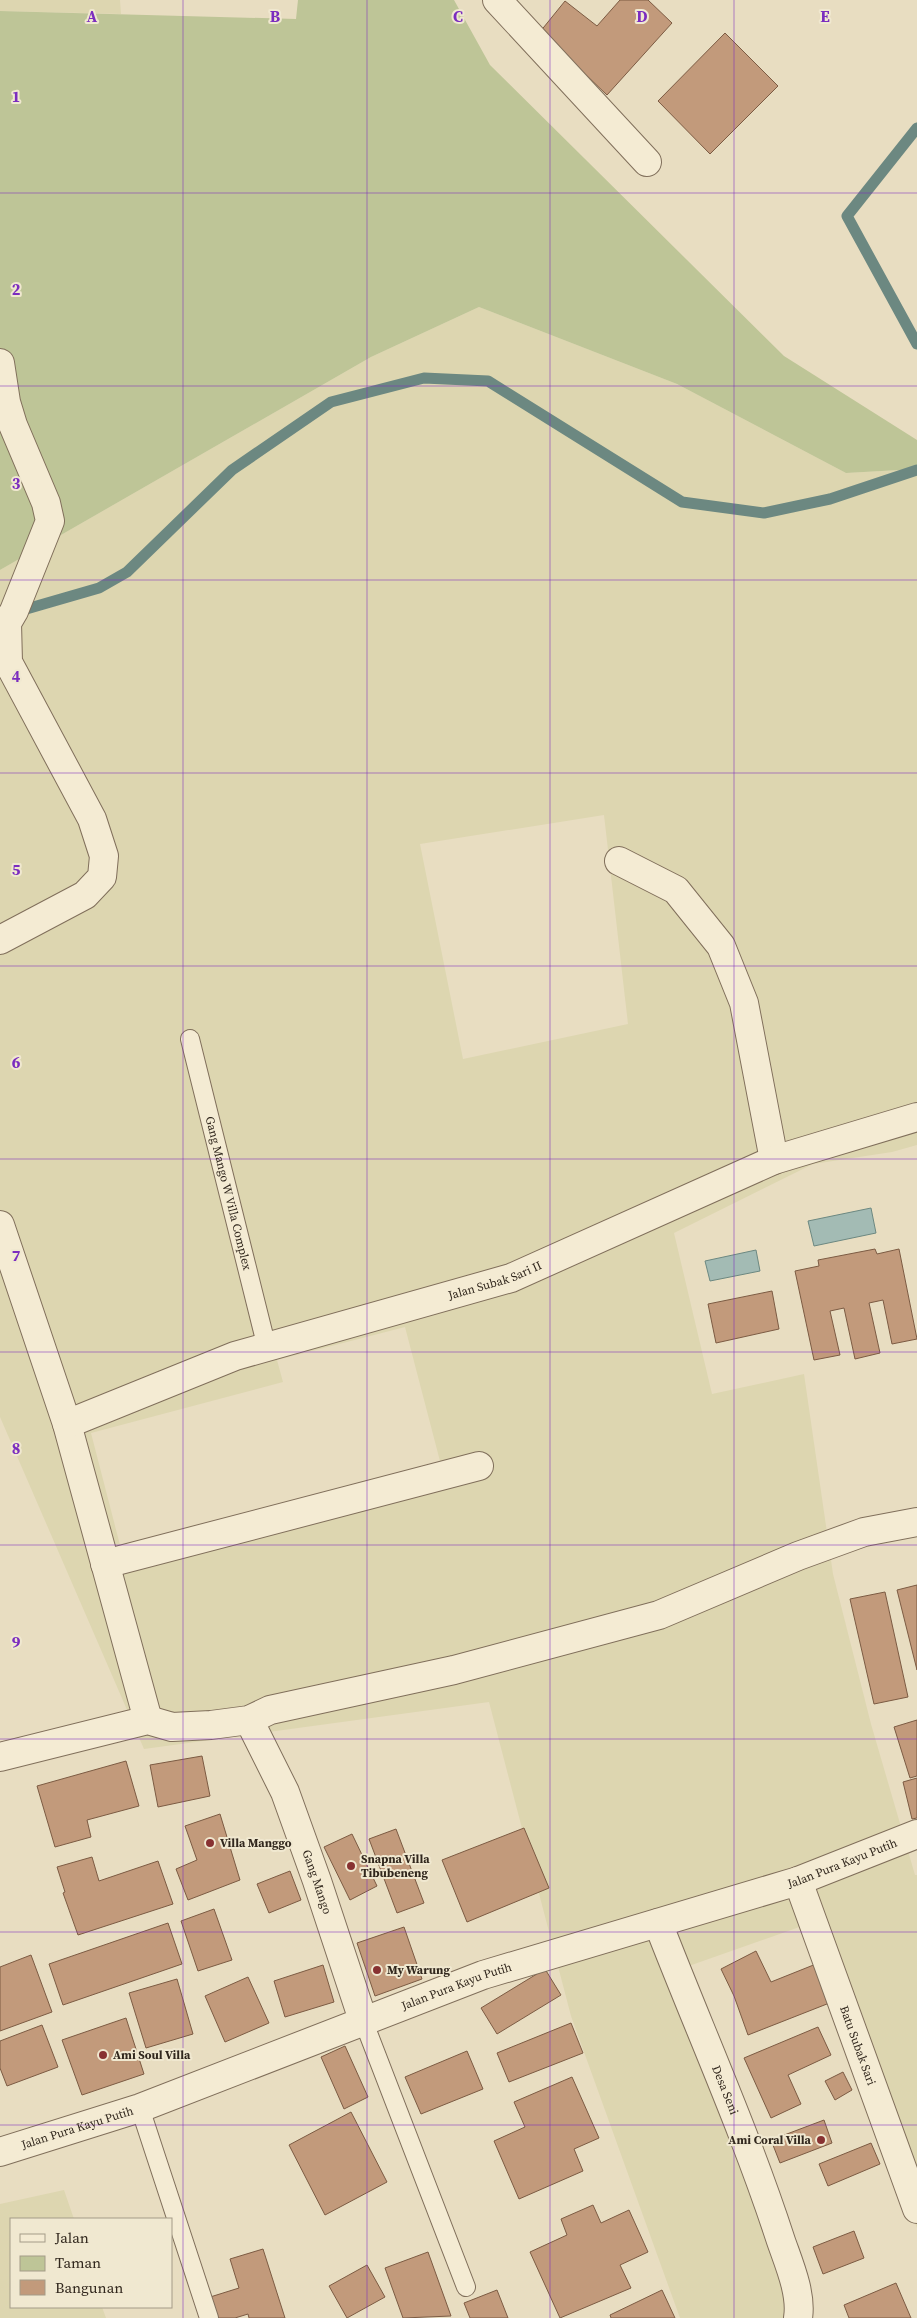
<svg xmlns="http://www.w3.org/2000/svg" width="917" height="2318" font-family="'Source Serif 4',serif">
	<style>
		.farmland { fill: #ddd6b0; fill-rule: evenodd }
		.green { fill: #bec597 }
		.water { fill: #a3bbb4; stroke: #6c8881 }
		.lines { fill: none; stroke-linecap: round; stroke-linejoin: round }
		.stream { stroke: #6c8881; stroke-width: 11 }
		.building { fill: #c29a7b; stroke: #7c5b43 }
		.service-casing { stroke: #806f5b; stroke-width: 20 }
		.minor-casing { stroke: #806f5b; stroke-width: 30 }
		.tertiary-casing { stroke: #806f5b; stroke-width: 30 }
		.service { stroke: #f4ebd3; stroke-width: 18 }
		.minor { stroke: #f4ebd3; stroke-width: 28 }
		.tertiary { stroke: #f4ebd3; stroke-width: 28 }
		.grid { fill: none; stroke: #7b2cbf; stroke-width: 1; stroke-opacity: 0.55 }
		.poi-dot { fill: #883232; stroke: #f0e8d0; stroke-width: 2 }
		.labels { text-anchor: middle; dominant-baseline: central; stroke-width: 4; stroke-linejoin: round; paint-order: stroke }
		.street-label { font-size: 12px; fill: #31271d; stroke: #f0e8d0 }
		.poi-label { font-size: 12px; font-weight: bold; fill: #31271d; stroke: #f0e8d0; text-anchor: start }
		.grid-label { font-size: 16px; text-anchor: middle; font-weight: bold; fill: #7b2cbf; stroke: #f0e8d0; stroke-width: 4; stroke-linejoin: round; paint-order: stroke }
	</style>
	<rect width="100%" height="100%" fill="#e8ddc1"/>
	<!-- farmland -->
	<path class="farmland" d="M0,0H120L121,14L0,11Z
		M479,307L677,384L846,473L917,469V1145L892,1152L813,1164L674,1233L712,1394L804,1374L833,1574L871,1724L915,1875H917V2228L808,1924L666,1974L797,2318H680L571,2016L489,1702L144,1749L0,1417V570L371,357ZM604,815L628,1024L463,1059L420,844ZM405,1327L441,1465L121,1549L91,1433L283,1382L277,1360Z
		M64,2190L74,2219H11V2307H102L106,2318H0V2204Z"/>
	<!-- green -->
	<path class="green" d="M298,0H454L490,65L784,356L917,440V469L846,473L677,384L479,307L371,357L0,570V11L296,19Z"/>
	<!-- water -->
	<path class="water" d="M871,1208L876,1233L814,1246L808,1221Z
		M756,1250L760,1271L710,1281L705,1261Z"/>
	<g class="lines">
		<!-- stream -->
		<path class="stream" d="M917,128L847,216L917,344
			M16,612L99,588L127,572L232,470L331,402L424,378L488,381L682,502L764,513L830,499L917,470"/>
	</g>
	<!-- building -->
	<path class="building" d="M620,0H648L672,23L607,95L584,73L582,76L535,38L565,1L597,26Z
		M725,33L778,86L710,154L658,101Z
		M875,1249L877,1254L899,1249L917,1339L892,1344L883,1300L869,1303L880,1353L855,1359L844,1308L830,1311L840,1355L814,1360L795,1271L819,1266L818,1260Z
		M772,1291L779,1329L716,1343L708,1304Z
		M917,1585V1670L897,1590Z
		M885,1592L908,1697L874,1704L850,1599Z
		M917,1720V1776L910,1778L894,1727Z
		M202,1756L210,1796L158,1807L150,1765Z
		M126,1761L139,1806L87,1820L91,1837L55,1847L37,1786Z
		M917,1778V1818L912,1819L903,1782Z
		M220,1814L240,1880L188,1900L176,1869L197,1860L185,1826Z
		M524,1828L549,1888L467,1922L442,1860Z
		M396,1829L424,1903L397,1913L369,1839Z
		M352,1834L377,1886L350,1900L324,1847Z
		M92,1857L99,1881L158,1861L173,1904L78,1935L63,1893L65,1892L57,1867Z
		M290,1871L301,1900L269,1913L257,1884Z
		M214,1909L232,1960L198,1971L181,1921Z
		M168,1923L182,1964L63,2005L49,1964Z
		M404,1927L422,1979L375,1996L357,1943Z
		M756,1951L771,1982L816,1964L832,2002L748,2035L734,1996L721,1969Z
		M31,1955L52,2012L0,2031V1967Z
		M323,1965L334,2002L285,2017L274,1981Z
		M545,1969L561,1995L497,2034L481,2008Z
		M248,1977L269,2023L225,2042L205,1996Z
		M177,1979L193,2034L146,2048L129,1993Z
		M126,2018L144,2074L82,2095L62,2040Z
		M571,2023L583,2053L509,2082L497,2053Z
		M42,2025L58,2067L7,2086L0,2068V2041Z
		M818,2027L831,2055L788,2075L801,2104L771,2118L744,2058Z
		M345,2046L368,2097L344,2109L321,2057Z
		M467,2051L483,2089L421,2114L405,2077Z
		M843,2072L852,2090L835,2100L825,2081Z
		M572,2077L599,2138L574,2149L583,2171L519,2199L494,2141L525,2127L514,2102Z
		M351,2112L387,2182L325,2215L289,2145Z
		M824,2120L832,2143L780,2163L771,2140Z
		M871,2143L880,2164L828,2186L819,2164Z
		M593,2205L601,2223L629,2210L648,2252L620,2265L631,2288L560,2318L530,2252L567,2235L561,2219Z
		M854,2231L864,2258L823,2274L813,2247Z
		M263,2249L285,2318H249L248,2314L235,2318H213L207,2298L239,2288L230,2259Z
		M428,2252L451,2316L403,2318L385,2268Z
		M367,2265L385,2297L347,2318L329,2286Z
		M896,2283L911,2318H849L844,2305Z
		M497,2290L508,2318H470L464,2303Z
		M662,2290L675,2318H611L610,2315Z"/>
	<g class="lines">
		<defs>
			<g id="service">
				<path id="s1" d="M190,1039L267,1348"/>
				<path d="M363,2020L466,2287"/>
				<path d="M140,2108L209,2318"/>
			</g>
			<g id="minor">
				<path d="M497,0L647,162"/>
				<path d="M0,363L6,402L13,425L46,503L50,521L14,611L7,623L8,662L92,819L104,856L102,877L85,895L0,940"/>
				<path d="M619,861L676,890L721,946L744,1003L774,1160"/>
				<path d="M0,1225L67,1424L148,1720"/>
				<path id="s2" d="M67,1424L235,1356L511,1278L774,1160L917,1117"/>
				<path d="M105,1564L479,1466"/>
				<path id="s3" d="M249,1720L285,1792L317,1881L363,2020"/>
				<path d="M0,1757L148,1720L172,1727L211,1725L249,1720L270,1710L454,1670L659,1615L798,1556L864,1532L917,1522"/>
				<path id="s4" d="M798,1881L917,2209"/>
				<path id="s5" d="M658,1923C699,2029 746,2133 781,2241C789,2264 802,2294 798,2318"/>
			</g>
			<g id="tertiary">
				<path id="s6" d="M0,2152L140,2108L483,1975L798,1881L917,1834"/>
			</g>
		</defs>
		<!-- service casing -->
		<use href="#service" class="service-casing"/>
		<!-- minor casing -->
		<use href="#minor" class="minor-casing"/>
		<!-- tertiary casing -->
		<use href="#tertiary" class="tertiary-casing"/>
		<!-- service -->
		<use href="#service" class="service"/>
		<!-- minor -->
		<use href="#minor" class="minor"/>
		<!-- tertiary -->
		<use href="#tertiary" class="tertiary"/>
	</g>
	<!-- grid -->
	<path class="grid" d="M183,0V2318M367,0V2318M550,0V2318M734,0V2318M0,193H917M0,386H917M0,580H917M0,773H917M0,966H917M0,1159H917M0,1352H917M0,1545H917M0,1739H917M0,1932H917M0,2125H917"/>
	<!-- markers -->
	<g class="poi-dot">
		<circle cx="210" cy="1843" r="5"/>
		<circle cx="351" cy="1866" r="5"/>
		<circle cx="377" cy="1970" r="5"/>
		<circle cx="103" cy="2055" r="5"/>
		<circle cx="821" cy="2140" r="5"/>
	</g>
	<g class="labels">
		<!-- street labels -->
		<g class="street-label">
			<text stroke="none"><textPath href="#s1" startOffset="159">Gang Mango W Villa Complex</textPath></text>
			<text stroke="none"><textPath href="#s2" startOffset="452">Jalan Subak Sari II</textPath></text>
			<text stroke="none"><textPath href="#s6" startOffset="891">Jalan Pura Kayu Putih</textPath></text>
			<text stroke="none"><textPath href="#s3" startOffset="176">Gang Mango</textPath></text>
			<text stroke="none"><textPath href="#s6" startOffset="486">Jalan Pura Kayu Putih</textPath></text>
			<text stroke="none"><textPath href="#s4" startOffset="175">Batu Subak Sari</textPath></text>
			<text stroke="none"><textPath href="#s5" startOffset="180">Desa Seni</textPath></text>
			<text stroke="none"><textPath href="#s6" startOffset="81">Jalan Pura Kayu Putih</textPath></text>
		</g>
		<!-- poi labels -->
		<g class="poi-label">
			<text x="220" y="1843">Villa Manggo</text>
			<text x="361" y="1859">Snapna Villa<tspan x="361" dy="14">Tibubeneng</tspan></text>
			<text x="387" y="1970">My Warung</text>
			<text x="113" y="2055">Ami Soul Villa</text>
			<text x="811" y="2140" text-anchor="end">Ami Coral Villa</text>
		</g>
	</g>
	<g class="grid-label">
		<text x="92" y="22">A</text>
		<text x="275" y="22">B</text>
		<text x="458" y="22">C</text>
		<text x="642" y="22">D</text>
		<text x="825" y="22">E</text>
		<text x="16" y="102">1</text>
		<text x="16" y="295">2</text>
		<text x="16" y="489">3</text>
		<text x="16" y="682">4</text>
		<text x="16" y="875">5</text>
		<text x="16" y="1068">6</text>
		<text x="16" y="1261">7</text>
		<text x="16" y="1454">8</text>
		<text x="16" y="1648">9</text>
	</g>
	<!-- legend -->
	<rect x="10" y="2218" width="162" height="90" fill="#f0e8d0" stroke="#a49b88"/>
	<rect x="20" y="2234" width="25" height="8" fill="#f4ebd3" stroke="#a49b88"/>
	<text x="55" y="2243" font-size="15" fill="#31271d">Jalan</text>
	<rect x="20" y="2256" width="25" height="15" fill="#bec597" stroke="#a49b88"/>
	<text x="55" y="2268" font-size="15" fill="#31271d">Taman</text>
	<rect x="20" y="2280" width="25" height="15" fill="#c29a7b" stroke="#a49b88"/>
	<text x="55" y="2293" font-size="15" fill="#31271d">Bangunan</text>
</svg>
